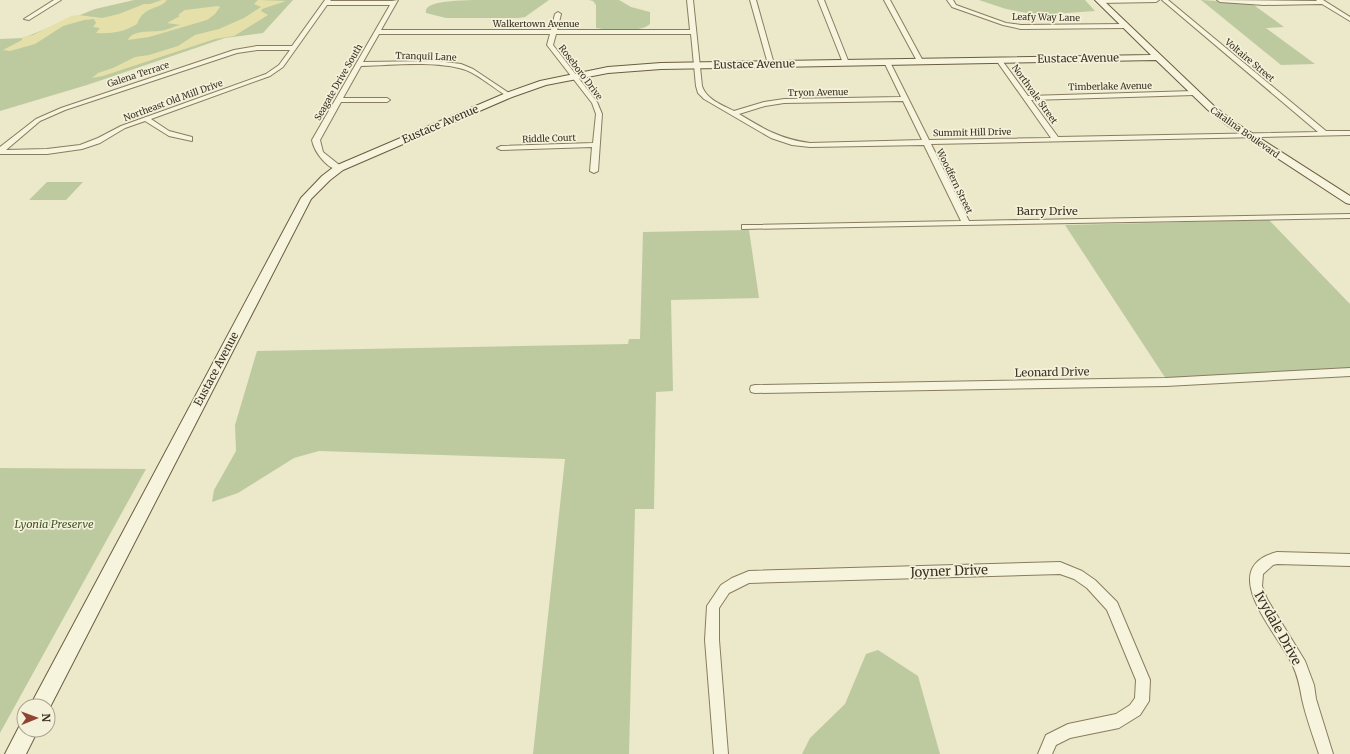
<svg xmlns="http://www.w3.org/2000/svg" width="1350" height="754" font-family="Merriweather,serif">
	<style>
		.green { fill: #bdca9f }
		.sand { fill: #e5e0aa }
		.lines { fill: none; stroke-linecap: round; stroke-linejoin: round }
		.street-casing { stroke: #887c60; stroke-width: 2 }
		.secondary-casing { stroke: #6a5d43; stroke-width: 2 }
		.street { fill: #f7f4dd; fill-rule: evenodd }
		.secondary { fill: #f7f4dd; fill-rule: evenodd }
		.labels { text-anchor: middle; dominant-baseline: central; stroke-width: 3.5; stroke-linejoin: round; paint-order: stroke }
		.far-street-label { font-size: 9px; fill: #393122; stroke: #f4f1da }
		.street-label { font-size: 11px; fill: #393122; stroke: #f4f1da }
		.park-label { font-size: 11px; font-style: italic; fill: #42542a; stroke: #f4f1da }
		.near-street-label { font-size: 13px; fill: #393122; stroke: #f4f1da }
	</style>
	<rect width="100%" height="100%" fill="#ece8ca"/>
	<!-- green -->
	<path class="green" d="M134,0H293L263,33L225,38L87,85L0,111V39L23,38L95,9Z
		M471,0H549L525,17L518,18H446L426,13C423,0 461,1 471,0Z
		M589,0H619L631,7L650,12V24C642,33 608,30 596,28V5L593,1Z
		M979,0H1085L1095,11L1038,15L1006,9Z
		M1201,0L1251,3L1284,27L1266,28L1315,64L1281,65Z
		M47,182H83L66,200H29Z
		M1269,220L1350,304V368L1166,379L1065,225Z
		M749,230L759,298L671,300L673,391L656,392L654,509H635L629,754H533L565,459L319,451L294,458L238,493L212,502L214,490L236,451L235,425L257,351L628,344L629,339H640L643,232Z
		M0,468L146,469L0,733Z
		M878,650L918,676L940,754H802L810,738L845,704L866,654Z"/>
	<!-- sand -->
	<path class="sand" d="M162,0H167C160,10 144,5 137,24C124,32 111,34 96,33L100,28L93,27L96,23L94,19L84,20L63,26L35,44L10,51L3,50L22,40V37L33,35L71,16L78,15L102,18L119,14L144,4H150Z
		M258,0L286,1L262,9L261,11L268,15L234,36L215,39L103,76L92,78L98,73L113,68L135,57L149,55L178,46L195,35L219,29L244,18L261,7L254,4Z
		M218,6L220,7L215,14L207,20L149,37L128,40C132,30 150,32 159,31C166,31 174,26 181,25L167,23L180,16L178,15L185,10Z"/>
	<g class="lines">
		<defs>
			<path id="street" d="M54,0H61L29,20L24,19Z
				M325,0H331L330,1H392L398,0L381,30H551L555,14L558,12L561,14L557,30H690L687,0H693L702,86C706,99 722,105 734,111L764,102L784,99L901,97L884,62L887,60L890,62L929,140L1051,138L996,60L999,58L1001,59L1028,96L1194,91L1197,93L1194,95L1031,100L1058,137L1318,132L1162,0H1168L1326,131H1350V135L931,144L969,221L1350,214V218L742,229V225H745L961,221L924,145L810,147L792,145L771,138L704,99L698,93L696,86L691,34H556L553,45L597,102L602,114L598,171L594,173L590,171L592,147L501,150L497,148L501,146L593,143L596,114L592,103L547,45L550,34H379L363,62L437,61L461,64L473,69L512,95L507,96C493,88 475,71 459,68C431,61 391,65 361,66L343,98H387L390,100L387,102H341L320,140L323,152L343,168L342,170C329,172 314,152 312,140L390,5H327L283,67L270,76L151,119L169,131L192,137V141L169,136L145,121L125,128L100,143L82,149L47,154H0V147L36,119L61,108L234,50L257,46H292ZM257,50H290L279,65L266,74L121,126L98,138L80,145L47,149L6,150L40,121L65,110L237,53ZM903,101L922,140L810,143C780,139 764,129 739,114L765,106L784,103Z
				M750,0H756L774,64L773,65L768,64Z
				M818,0H824L849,63L848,64L843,63Z
				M884,0H890L923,61L922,62L917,61Z
				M947,0H953L956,5L1006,23L1021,25L1125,24L1128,26L1125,28L1021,29L1003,25L952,7Z
				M1098,0H1159L1156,2L1100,3L1098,2Z
				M1217,0L1317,1L1316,0H1323L1350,17V21L1322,4L1264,5L1220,2Z
				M1350,368V376L1166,386L755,393L751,392L750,389L751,386L755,385L1166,378Z
				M1277,552L1350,554V566L1277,564L1273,565L1263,574L1262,586L1267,599L1305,661L1314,685L1316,699L1333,754H1319C1313,736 1306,717 1302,699C1300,687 1298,677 1293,666C1281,637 1213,568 1277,552Z
				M1060,562L1082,571L1095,580L1117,602L1150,680L1149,701L1140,715L1119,728L1070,738L1056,745L1052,754H1038L1046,735L1068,724L1116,714L1130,705L1135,698L1136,680L1107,610L1087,588L1074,579L1060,574L749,583L729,593L719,608V640L728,754H714L705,640L707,606L721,585L732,578L749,571Z"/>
			<path id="secondary" d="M1095,0H1103L1214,106L1233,121L1350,196V204L1346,203L1227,125L1208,110L1156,60L661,69L608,73L546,85L512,97L343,170L330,180L311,199L48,711V706H30L301,198L322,176L335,166L506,93L540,81L608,67L661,63L1151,55Z
				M24,722V730H38L26,754H5L21,723Z"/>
		</defs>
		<!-- street casing -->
		<use href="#street" class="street-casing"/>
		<!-- secondary casing -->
		<use href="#secondary" class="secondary-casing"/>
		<!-- street -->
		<use href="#street" class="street"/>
		<!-- secondary -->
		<use href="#secondary" class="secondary"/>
	</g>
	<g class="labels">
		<!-- far-street labels -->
		<g class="far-street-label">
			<text transform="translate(1046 17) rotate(1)">Leafy Way Lane</text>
			<text x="536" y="23">Walkertown Avenue</text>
			<text transform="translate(426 56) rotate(2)">Tranquil Lane</text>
			<text transform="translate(1250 60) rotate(40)">Voltaire Street</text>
			<text transform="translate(581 72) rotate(53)">Roseboro Drive</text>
			<text transform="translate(138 74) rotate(-18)">Galena Terrace</text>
			<text transform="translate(338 82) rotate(-60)">Seagate Drive South</text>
			<text transform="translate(1110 86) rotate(-1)">Timberlake Avenue</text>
			<text transform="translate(818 92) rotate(-1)">Tryon Avenue</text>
			<text transform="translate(1035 94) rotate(54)">Northvale Street</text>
			<text transform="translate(173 100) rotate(-20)">Northeast Old Mill Drive</text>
			<text transform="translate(972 132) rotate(-1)">Summit Hill Drive</text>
			<text transform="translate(1245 132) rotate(35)">Catalina Boulevard</text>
			<text transform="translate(549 138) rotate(-2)">Riddle Court</text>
			<text transform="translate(955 181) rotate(64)">Woodfern Street</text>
		</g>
		<!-- street labels -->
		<g class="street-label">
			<text transform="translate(1078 58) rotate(-1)">Eustace Avenue</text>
			<text transform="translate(754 64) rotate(-1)">Eustace Avenue</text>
			<text transform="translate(440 124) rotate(-23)">Eustace Avenue</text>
			<text x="1047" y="211">Barry Drive</text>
			<text transform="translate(216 369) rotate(-62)">Eustace Avenue</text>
			<text transform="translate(1052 372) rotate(-1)">Leonard Drive</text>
		</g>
		<!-- park labels -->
		<g class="park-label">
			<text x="54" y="524">Lyonia Preserve</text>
		</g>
		<!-- near-street labels -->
		<g class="near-street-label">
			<text transform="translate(949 571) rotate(-2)">Joyner Drive</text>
			<text transform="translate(1278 628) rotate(61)">Ivydale Drive</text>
		</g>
	</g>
	<!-- north arrow -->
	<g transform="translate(36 718) rotate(89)"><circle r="19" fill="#f4f1da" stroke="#a9a490"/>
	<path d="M0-3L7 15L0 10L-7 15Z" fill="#924434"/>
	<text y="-6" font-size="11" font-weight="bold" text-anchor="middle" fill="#393122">N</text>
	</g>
</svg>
